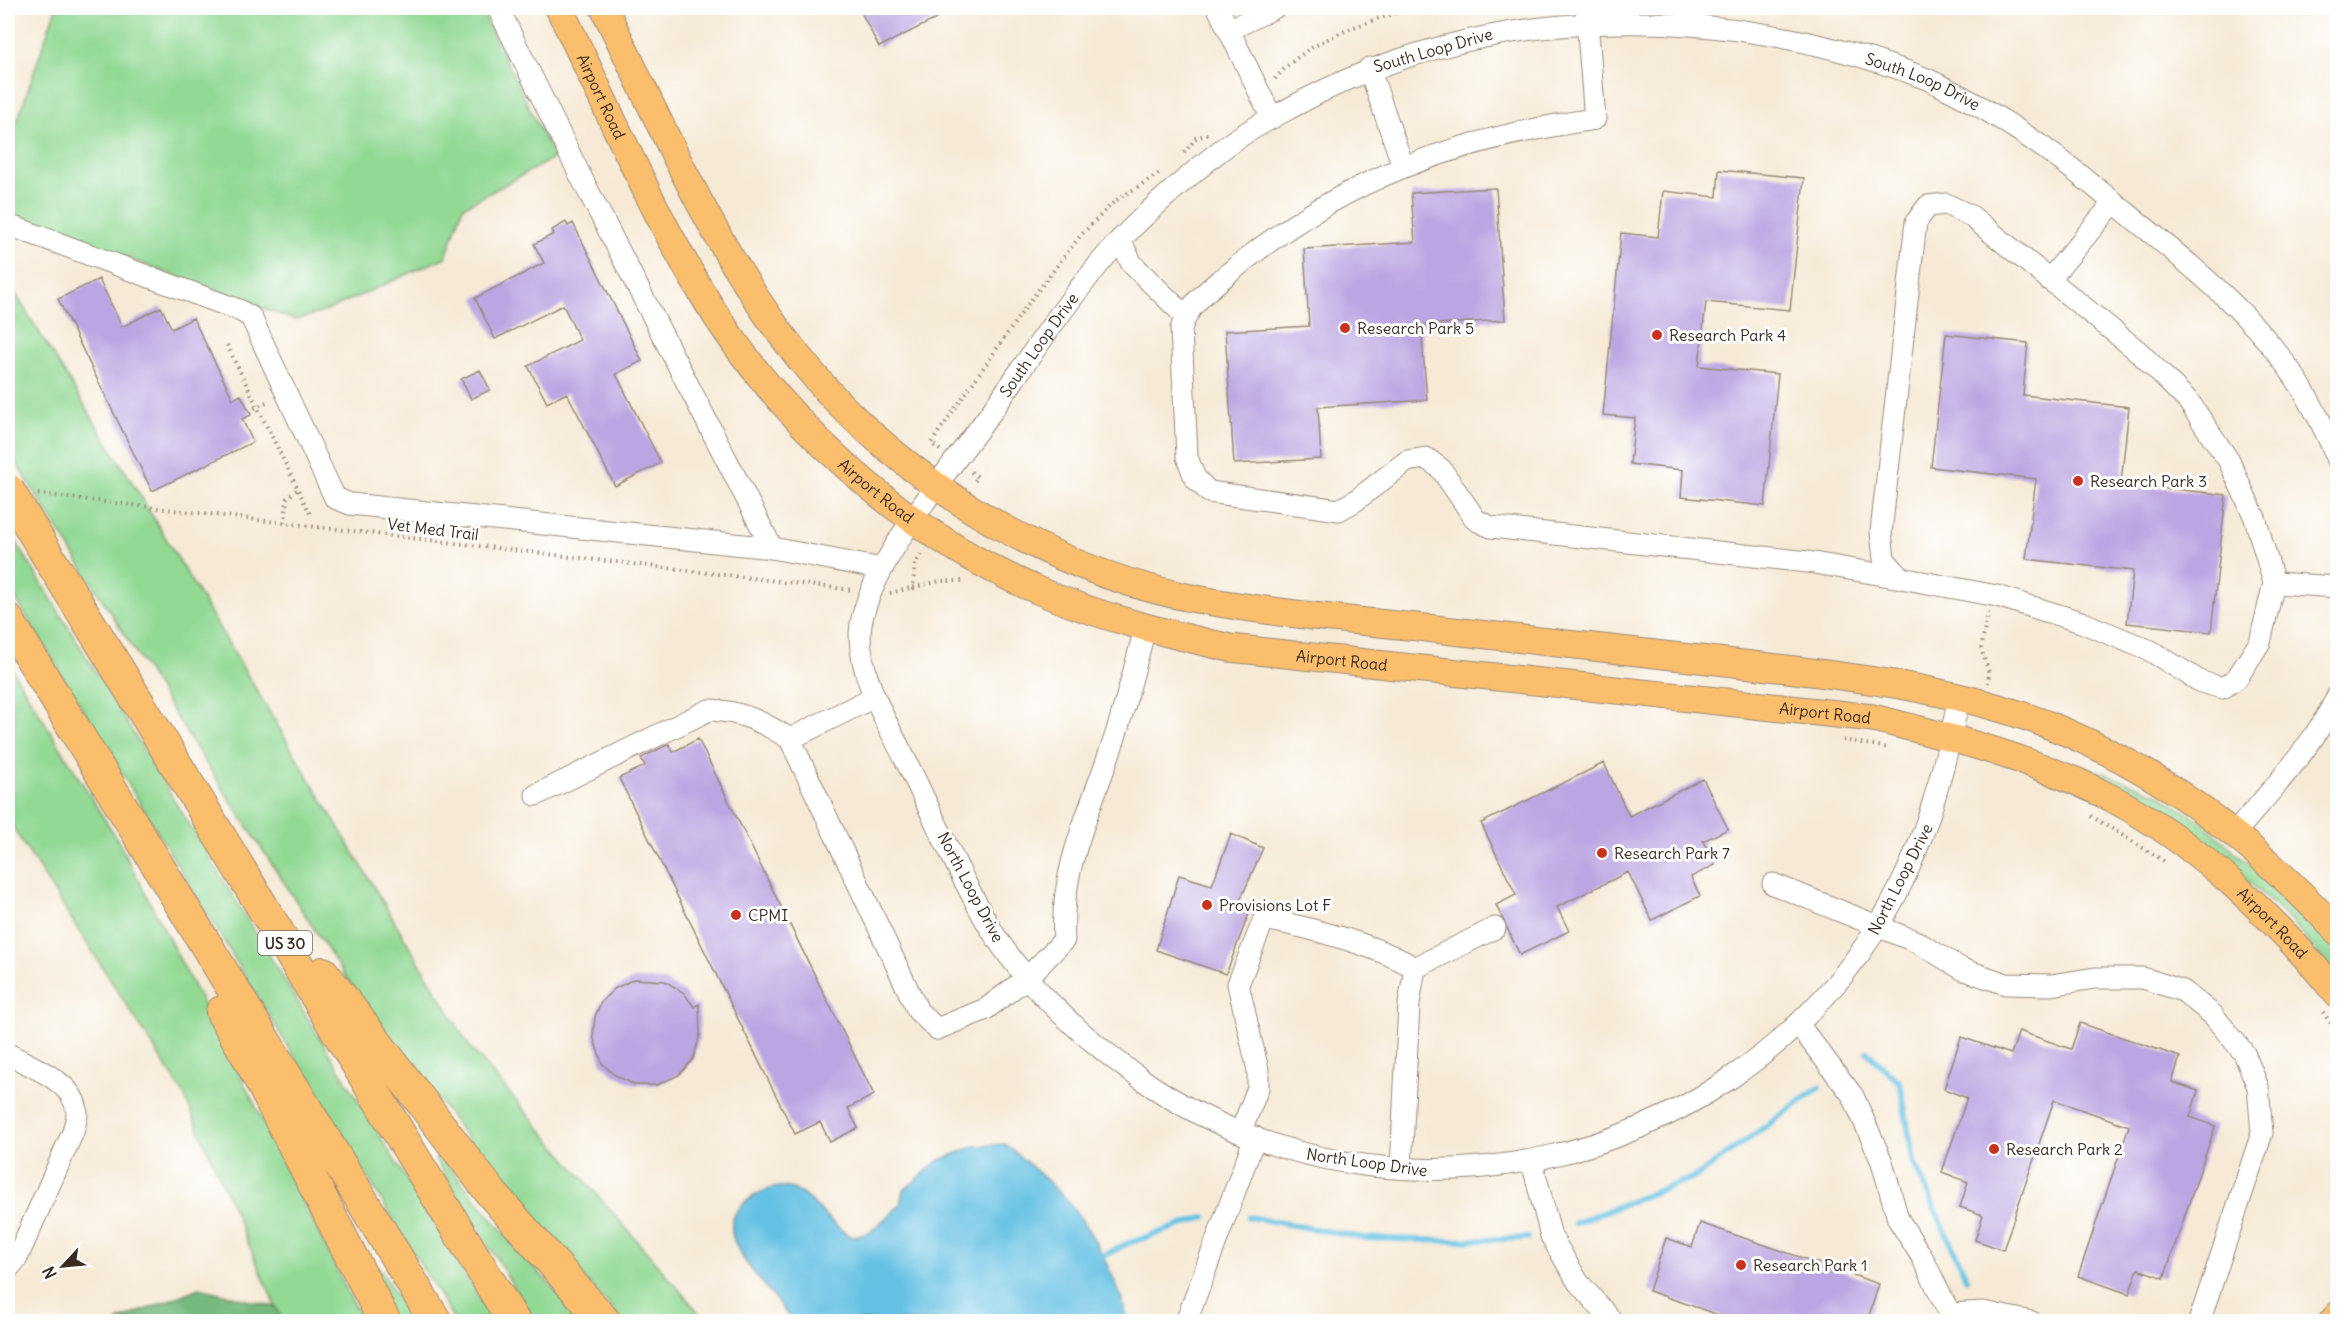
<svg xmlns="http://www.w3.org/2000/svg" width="2345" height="1329" font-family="Delius,sans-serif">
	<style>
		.green { fill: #92d994; stroke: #668259; stroke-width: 1.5 }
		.forest { fill: #75b97e; stroke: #58724e; stroke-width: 1.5 }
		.water { fill: #65c1e3; stroke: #507680; stroke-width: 1.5 }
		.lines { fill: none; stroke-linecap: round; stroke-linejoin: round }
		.stream { stroke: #65c1e3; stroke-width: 6 }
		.building { fill: #bba5e2 }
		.minor-casing { stroke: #988a7a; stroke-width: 23 }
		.major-casing { stroke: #988a7a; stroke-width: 29 }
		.highway-casing { stroke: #988a7a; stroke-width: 34 }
		.path { stroke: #988a7a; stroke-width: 4; stroke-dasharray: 1.5 4.5; stroke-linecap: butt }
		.minor { stroke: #fff; stroke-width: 21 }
		.major { stroke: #fabe6d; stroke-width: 27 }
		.highway { stroke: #fabe6d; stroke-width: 32 }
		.highway-bridge-casing { stroke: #988a7a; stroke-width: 34; stroke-linecap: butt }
		.highway-bridge { stroke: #fabe6d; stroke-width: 32 }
		.poi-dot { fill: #c8321e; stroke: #fff; stroke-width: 2 }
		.labels { text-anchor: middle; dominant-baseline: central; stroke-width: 6; stroke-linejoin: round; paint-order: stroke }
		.shield { fill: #fff; stroke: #766a62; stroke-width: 1.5 }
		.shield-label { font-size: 15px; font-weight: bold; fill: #3b2a1e }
		.street-label { font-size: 16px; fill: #3b2a1e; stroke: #fff }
		.poi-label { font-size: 16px; fill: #3b2a1e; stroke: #fff; text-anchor: start }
	</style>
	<rect width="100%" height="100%" fill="#fff"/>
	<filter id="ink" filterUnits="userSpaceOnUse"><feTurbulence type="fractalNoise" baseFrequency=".0167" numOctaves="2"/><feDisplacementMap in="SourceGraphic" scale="12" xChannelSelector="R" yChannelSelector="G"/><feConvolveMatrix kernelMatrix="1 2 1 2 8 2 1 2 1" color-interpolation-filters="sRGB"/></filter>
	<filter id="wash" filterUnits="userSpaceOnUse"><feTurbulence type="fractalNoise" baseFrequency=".008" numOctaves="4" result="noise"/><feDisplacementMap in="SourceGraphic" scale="24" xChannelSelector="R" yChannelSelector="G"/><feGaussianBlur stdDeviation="1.35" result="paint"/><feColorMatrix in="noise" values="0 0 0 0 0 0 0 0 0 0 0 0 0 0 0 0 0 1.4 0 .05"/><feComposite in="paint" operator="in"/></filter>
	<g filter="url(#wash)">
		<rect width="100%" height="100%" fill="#f6ead6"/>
		<!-- green -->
		<path class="green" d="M56,8H480L554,158L463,207L446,257L323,312L295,320L8,214V148Z
			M8,282L141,497L469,1046L706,1321H624L529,1220L347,979L189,737L8,450Z
			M8,529L29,563L493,1321H455L8,586Z
			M8,663L118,841L240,1075L362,1321H282L183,1093L8,820Z
			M2080,764L2156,793L2201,821L2304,914L2337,951V977L2291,921L2228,862L2078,770Z
			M439,1155L517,1249L584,1321H535L435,1159Z
			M378,1266L411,1321H392L370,1275Z"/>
		<!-- forest -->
		<path class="forest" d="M199,1288L276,1307L282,1321H117Z"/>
		<!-- water -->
		<path class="water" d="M1005,1144C1024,1160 1044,1176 1061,1194C1089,1223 1119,1282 1128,1321H793C783,1310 774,1297 764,1285C741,1257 709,1221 756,1195C767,1188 782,1184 795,1190C816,1200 830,1226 852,1237L869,1233L900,1205L903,1191L938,1161L975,1146Z"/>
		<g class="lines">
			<!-- stream -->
			<path class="stream" d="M1867,1052L1900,1083L1914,1163L1967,1279
				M1249,1217L1364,1238L1453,1241L1528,1238
				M1575,1223L1697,1176L1820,1087
				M1101,1257L1126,1244L1205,1217"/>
		</g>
		<g id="blocks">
			<!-- building -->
			<path class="building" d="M859,8H931L936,19L879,47Z
				M1719,170L1804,178L1790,310L1706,302L1699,366L1778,374L1765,506L1681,497L1683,470L1630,464L1635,418L1603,415L1621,233L1658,237L1663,191L1717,197Z
				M1496,188L1505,320L1421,325L1427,400L1318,407L1321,459L1234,464L1225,331L1309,326L1304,249L1415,242L1411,193Z
				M566,222L568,226L573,223L642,361L616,374L661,463L615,486L567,393L547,403L528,366L580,340L563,305L495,339L475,298L544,263L534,244L554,234L552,230Z
				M99,279L122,327L161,307L172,329L193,318L233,399L241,395L251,415L242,419L253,442L152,491L58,299Z
				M1946,334L2028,343L2023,395L2129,407L2121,483L2226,495L2211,632L2127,623L2133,571L2026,559L2036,479L1931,467Z
				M480,370L490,390L471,399L461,379Z
				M698,739L874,1095L848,1108L858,1128L830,1142L820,1122L795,1134L619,778L645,766L641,758L669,744L673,752Z
				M1604,763L1629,816L1703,779L1728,829L1703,841L1715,865L1691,877L1700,896L1652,920L1628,872L1557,907L1569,931L1520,955L1496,905L1516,895L1481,823Z
				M1231,834L1263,848L1239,903L1251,908L1226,974L1156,950L1179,875L1212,885Z
				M634,979L665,981L684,993L694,1007L699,1004L700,1035L693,1059L679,1075L657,1085H635L613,1074L602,1063L593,1036L595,1017L601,1002L614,989Z
				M2080,1023L2180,1057L2172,1082L2198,1091L2190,1117L2215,1126L2164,1278L2138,1269L2129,1294L2078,1276L2129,1126L2054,1100L2003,1250L1975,1240L1983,1215L1960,1207L1968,1182L1942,1172L1967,1098L1944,1089L1961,1037L2011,1054L2019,1031L2071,1049Z
				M1700,1223L1879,1284L1867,1322H1739L1649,1291L1666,1238L1692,1247Z"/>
		</g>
	</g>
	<g filter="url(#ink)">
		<use href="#blocks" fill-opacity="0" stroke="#988a7a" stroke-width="1.5"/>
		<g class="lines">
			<defs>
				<g id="minor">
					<path d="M498,8L578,171L772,548L882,569"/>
					<path d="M1218,8L1272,118"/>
					<path d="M1586,8L1595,119C1455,139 1344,178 1234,269C1213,286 1188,303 1181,329L1187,457L1195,478L1209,492L1339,510L1355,501L1407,461L1426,458L1441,469L1476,520L1491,527L1808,562L1901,578"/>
					<path d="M1229,30L1274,8"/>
					<path d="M1369,68L1403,166"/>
					<path d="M1946,204L1971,216L2139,352L2189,402L2229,461L2255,518L2274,583L2260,642L2237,678L2223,688L2201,682L2151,651L2081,622L1997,596L1901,578L1884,559L1881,532L1916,222L1928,206Z"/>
					<path d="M17,228L239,310L251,317L327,481L335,498L350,504L772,548"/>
					<path d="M1120,240L1132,264L1184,315"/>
					<path d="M2049,280L2114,202"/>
					<path d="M2274,583L2338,587"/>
					<path d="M874,697L790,739L918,1011L937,1029L986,1009L1028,977L1064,940C1059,867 1094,803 1116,734C1127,699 1136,663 1145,628"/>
					<path id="s1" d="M1959,698C1942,780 1921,860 1875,931C1720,1170 1392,1243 1153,1087C1093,1047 1026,988 989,926C959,875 935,820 909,767C889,726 860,681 860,634C862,571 956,462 995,407C1032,354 1068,299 1111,250C1142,215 1180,183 1216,154C1239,135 1266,121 1292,107C1485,0 1725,0 1927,79C1992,109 2051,150 2106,196C2167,246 2240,301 2287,366C2308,394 2324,427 2338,460"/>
					<path d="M536,795L709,710C741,711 763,722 790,739"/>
					<path d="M2235,833C2271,790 2314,746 2338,695"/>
					<path d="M1773,884L1917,942L1962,969L2006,984L2051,985L2095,978H2143L2183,991L2213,1015L2244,1053L2258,1087L2262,1133L2199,1322"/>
					<path d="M1798,1024L1853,1096L1882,1162L1898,1219L1922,1257L1950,1314V1322"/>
					<path d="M8,1054C30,1066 76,1082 77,1113C77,1119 74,1126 73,1132L17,1258L8,1269"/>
					<path d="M1241,1131L1258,1088V1070L1238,984L1264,919C1308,927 1377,945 1415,968"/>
					<path d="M1532,1162L1551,1236L1578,1282L1613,1322"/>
					<path d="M1401,1168L1409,1004L1415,968L1495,928"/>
					<path d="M1950,1314L1983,1312L2032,1322"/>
					<path d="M1186,1322L1255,1137"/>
				</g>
				<g id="major">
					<path id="s2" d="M559,8C605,101 646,199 699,288C774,416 901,532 1037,590C1099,617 1165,633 1230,648L1873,718C1955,738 2038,760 2113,799C2198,843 2279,922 2338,995"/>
					<path d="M604,8C675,152 737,306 855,419C948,507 1069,575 1196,599C1271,613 1349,620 1426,628C1537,641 1649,653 1761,666C1864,678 1972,691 2068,733C2175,780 2259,847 2338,932"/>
					<path d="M2332,1322L2338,1315"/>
				</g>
				<path id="highway" d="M54,566C210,816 359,1070 514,1322
					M8,620L436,1322
					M323,973L492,1194L605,1322
					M222,1012L251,1062L385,1322"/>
			</defs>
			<!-- minor casing -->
			<use href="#minor" class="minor-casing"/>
			<!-- major casing -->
			<use href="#major" class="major-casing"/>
			<!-- highway casing -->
			<use href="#highway" class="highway-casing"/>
			<!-- path -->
			<path class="path" d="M1275,79C1308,39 1365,22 1413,8
				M1184,153L1196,138L1210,133
				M227,345L310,514
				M249,411L270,400
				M940,450L931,443L1030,301L1081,235L1115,201L1160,173
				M971,472L978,477L973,483
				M38,494L853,590
				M285,523L287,498L298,489
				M913,590L915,564L922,552
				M890,593L940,581H965
				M1988,612L1981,649L1989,673L1988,683
				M1843,740L1889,748
				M2091,816L2164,861
				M2323,1012L2338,1034"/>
			<!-- minor -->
			<use href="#minor" class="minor"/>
			<!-- major -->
			<use href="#major" class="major"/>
			<!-- highway -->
			<use href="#highway" class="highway"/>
			<defs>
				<path id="highway-bridge" d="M8,490L54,566"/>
			</defs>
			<!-- highway-bridge casing -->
			<use href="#highway-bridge" class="highway-bridge-casing"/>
			<!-- highway-bridge -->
			<use href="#highway-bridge" class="highway-bridge"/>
		</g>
	</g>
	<!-- markers -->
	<g class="poi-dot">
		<circle cx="1345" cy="328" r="6"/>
		<circle cx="1657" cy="335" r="6"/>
		<circle cx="2078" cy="481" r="6"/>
		<circle cx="1602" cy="853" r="6"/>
		<circle cx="1207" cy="905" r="6"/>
		<circle cx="736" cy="915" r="6"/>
		<circle cx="1994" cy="1149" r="6"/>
		<circle cx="1741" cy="1265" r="6"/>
	</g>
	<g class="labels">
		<!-- shield labels -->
		<rect class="shield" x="258" y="931" width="54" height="24" rx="4.5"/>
		<g class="shield-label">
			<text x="285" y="943">US 30</text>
		</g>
		<!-- street labels -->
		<g class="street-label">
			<text transform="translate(1433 50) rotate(-16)">South Loop Drive</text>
			<text stroke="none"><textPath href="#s1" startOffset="2968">South Loop Drive</textPath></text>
			<text stroke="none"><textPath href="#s2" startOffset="98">Airport Road</textPath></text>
			<text stroke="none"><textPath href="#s1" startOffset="1964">South Loop Drive</textPath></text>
			<text stroke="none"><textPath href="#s2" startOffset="584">Airport Road</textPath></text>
			<text transform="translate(433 529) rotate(7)">Vet Med Trail</text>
			<text stroke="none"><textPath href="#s2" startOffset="1088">Airport Road</textPath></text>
			<text stroke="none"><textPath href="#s2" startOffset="1574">Airport Road</textPath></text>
			<text transform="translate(1900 879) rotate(-63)">North Loop Drive</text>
			<text transform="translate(971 887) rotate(62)">North Loop Drive</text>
			<text stroke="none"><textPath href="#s2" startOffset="2079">Airport Road</textPath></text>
			<text transform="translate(1367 1162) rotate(8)">North Loop Drive</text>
		</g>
		<!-- poi labels -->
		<g class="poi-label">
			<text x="1357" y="328">Research Park 5</text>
			<text x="1669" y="335">Research Park 4</text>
			<text x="2090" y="481">Research Park 3</text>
			<text x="1614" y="853">Research Park 7</text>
			<text x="1219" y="905">Provisions Lot F</text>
			<text x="748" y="915">CPMI</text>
			<text x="2006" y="1149">Research Park 2</text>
			<text x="1753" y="1265">Research Park 1</text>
		</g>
	</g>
	<!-- margin -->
	<rect width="2345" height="1329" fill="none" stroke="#fff" stroke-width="30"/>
	<!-- north arrow -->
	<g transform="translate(63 1266) rotate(244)" stroke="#ffffff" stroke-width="4.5" paint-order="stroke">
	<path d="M0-4.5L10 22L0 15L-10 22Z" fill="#3b2a1e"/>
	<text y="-9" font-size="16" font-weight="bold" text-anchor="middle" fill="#3b2a1e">N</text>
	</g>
</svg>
